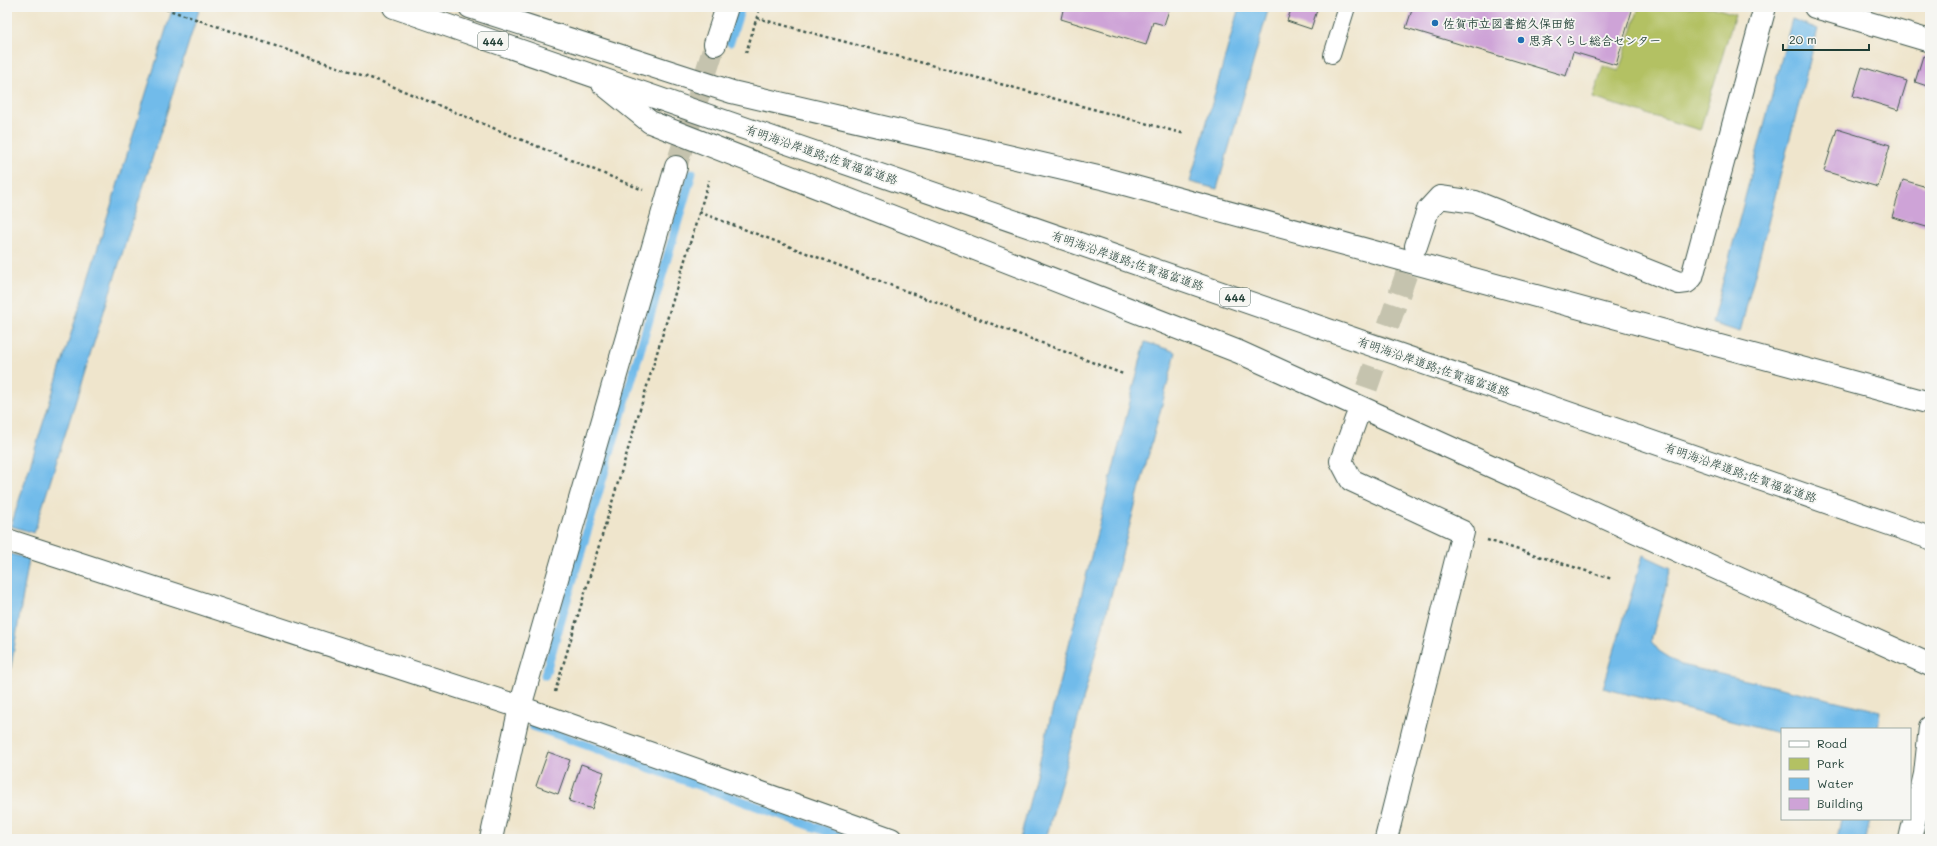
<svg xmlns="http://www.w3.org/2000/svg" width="1937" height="846" font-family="Mali,'Klee One',sans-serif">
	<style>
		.green { fill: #b3c163; stroke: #697f4c }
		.water { fill: #71bbea; stroke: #487c8f }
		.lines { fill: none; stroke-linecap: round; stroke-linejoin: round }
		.stream { stroke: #71bbea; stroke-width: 9 }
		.building { fill: #cea3d7 }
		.minor-tunnel { stroke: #c5c3ae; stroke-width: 22; stroke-dasharray: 22 11; stroke-linecap: butt }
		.service-casing { stroke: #3e564b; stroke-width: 18 }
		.minor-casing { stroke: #3e564b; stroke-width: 24 }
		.primary-casing { stroke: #3e564b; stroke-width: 24 }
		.motorway-casing { stroke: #3e564b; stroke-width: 24 }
		.path { stroke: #3e564b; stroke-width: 2.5; stroke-dasharray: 3 3; stroke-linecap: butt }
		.service { stroke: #fff; stroke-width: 16 }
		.minor { stroke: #fff; stroke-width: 22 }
		.primary { stroke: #fff; stroke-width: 22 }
		.motorway { stroke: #fff; stroke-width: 22 }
		.poi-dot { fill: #1f6fb2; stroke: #f6f6f2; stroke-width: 1.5 }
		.labels { text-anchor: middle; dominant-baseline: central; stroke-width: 3.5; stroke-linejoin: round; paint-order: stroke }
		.shield { fill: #f6f6f2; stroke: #60746d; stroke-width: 1 }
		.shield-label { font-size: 11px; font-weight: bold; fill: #1f3d34 }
		.poi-label { font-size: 12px; font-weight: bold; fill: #1f3d34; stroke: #f6f6f2; text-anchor: start }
		.street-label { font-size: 12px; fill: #1f3d34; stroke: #f6f6f2 }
	</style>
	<rect width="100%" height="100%" fill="#f6f6f2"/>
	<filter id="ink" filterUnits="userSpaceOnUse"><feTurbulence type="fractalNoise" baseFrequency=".025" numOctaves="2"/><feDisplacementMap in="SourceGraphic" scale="8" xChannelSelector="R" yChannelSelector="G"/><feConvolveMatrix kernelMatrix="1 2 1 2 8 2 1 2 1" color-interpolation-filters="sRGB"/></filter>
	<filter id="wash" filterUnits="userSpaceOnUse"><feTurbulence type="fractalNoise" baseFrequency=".012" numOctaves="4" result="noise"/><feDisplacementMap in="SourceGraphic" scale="16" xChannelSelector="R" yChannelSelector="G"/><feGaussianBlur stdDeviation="0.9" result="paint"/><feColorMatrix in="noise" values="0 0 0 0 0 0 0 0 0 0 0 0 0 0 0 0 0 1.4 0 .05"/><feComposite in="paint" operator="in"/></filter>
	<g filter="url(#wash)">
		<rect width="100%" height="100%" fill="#efe5cc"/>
		<!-- green -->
		<path class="green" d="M1639,7H1712L1735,14L1700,130L1593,98L1603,66L1619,71Z"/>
		<!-- water -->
		<path class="water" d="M173,7H200L34,533L11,526Z
			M1239,7H1269L1217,189L1190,182Z
			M1792,19L1818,29L1740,332L1712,323Z
			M1145,342L1176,352L1046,839H1020Z
			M7,553L29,559L7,691Z
			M1643,555L1671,568L1651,641L1659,651L1681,665L1880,711L1878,729H1782V734L1603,688Z
			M1841,819H1870L1866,839H1837Z"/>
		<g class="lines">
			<!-- stream -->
			<path class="stream" d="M730,42L741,7
				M545,675L692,173
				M533,726L848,839"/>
		</g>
		<g id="blocks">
			<!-- building -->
			<path class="building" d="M1055,7H1170L1164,25L1153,22L1146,45L1061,19L1063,10Z
				M1292,7H1318L1311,29L1287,21Z
				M1413,7H1633L1616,65L1573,52L1566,76L1406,28Z
				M1923,56L1930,58V87L1915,82Z
				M1862,67L1907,81L1898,110L1853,96Z
				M1837,129L1890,145L1878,187L1824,171Z
				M1903,180L1930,188V228L1892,217Z
				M548,752L570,760L558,794L536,786Z
				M581,764L604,772L592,809L569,801Z"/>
		</g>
	</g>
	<g filter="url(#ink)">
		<use href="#blocks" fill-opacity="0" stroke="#3e564b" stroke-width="1"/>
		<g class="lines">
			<!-- minor-tunnel -->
			<path class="minor-tunnel" d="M676,167L715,44
				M1356,419L1416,246"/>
			<defs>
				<path id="service" d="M1332,55L1347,7"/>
				<path id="minor" d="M1815,7L1930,41
					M715,44L727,7
					M1416,246L1428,210L1440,197L1475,202L1679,283L1687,282L1692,277L1765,7
					M1356,419L1341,461L1351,480L1463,532L1386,839
					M7,540L520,707L891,839
					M491,839L520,707L676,167"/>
				<path id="primary" d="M1910,839L1925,774L1930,727"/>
				<path id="motorway" d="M394,7L1930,538
					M470,7L732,92L1102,178L1930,403
					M603,84L650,122L1239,352L1930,665"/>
			</defs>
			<!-- service casing -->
			<use href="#service" class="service-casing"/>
			<!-- minor casing -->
			<use href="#minor" class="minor-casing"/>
			<!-- primary casing -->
			<use href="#primary" class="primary-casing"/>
			<!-- motorway casing -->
			<use href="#motorway" class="motorway-casing"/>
			<!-- path -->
			<path class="path" d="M160,7L382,82L643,190
				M757,18L1185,134
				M746,53L760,7
				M699,212L1123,374
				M1487,540L1612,579
				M555,692L709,180"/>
			<!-- service -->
			<use href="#service" class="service"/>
			<!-- minor -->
			<use href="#minor" class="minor"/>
			<!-- primary -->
			<use href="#primary" class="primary"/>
			<!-- motorway -->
			<use href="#motorway" class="motorway"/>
		</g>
	</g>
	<!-- markers -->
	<g class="poi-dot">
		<circle cx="1435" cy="23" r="4"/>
		<circle cx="1521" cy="40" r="4"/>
	</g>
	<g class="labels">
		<!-- shield labels -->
		<g class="shield">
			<rect x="478" y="32" width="30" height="18" rx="3"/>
			<rect x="1220" y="288" width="30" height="18" rx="3"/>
		</g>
		<g class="shield-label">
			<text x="493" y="41">444</text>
			<text x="1235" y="297">444</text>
		</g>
		<!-- poi labels -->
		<g class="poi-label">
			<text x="1443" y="23">佐賀市立図書館久保田館</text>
			<text x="1529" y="40">思斉くらし総合センター</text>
		</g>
		<!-- street labels -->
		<g class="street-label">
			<text transform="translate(822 154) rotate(19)">有明海沿岸道路;佐賀福富道路</text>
			<text transform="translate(1128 260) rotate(19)">有明海沿岸道路;佐賀福富道路</text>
			<text transform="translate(1434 366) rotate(19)">有明海沿岸道路;佐賀福富道路</text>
			<text transform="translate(1741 472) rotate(19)">有明海沿岸道路;佐賀福富道路</text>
		</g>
	</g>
	<!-- margin -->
	<rect width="1937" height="846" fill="none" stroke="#f6f6f2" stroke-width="24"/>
	<!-- legend -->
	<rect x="1781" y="728" width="130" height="92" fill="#f6f6f2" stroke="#a0aca6"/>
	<rect x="1789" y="741" width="20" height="6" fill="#ffffff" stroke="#a0aca6"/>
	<text x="1817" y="748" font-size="12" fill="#1f3d34">Road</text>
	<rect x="1789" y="758" width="20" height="12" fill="#b3c163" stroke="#a0aca6"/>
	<text x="1817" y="768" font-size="12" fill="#1f3d34">Park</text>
	<rect x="1789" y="778" width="20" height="12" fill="#71bbea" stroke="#a0aca6"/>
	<text x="1817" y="788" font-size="12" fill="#1f3d34">Water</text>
	<rect x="1789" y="798" width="20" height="12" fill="#cea3d7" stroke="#a0aca6"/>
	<text x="1817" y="808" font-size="12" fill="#1f3d34">Building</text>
	<!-- scale -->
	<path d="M1783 44v6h86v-6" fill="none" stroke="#1f3d34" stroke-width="2"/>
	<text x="1789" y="44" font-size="12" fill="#1f3d34" stroke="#f6f6f2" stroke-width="3" paint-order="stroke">20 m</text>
</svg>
